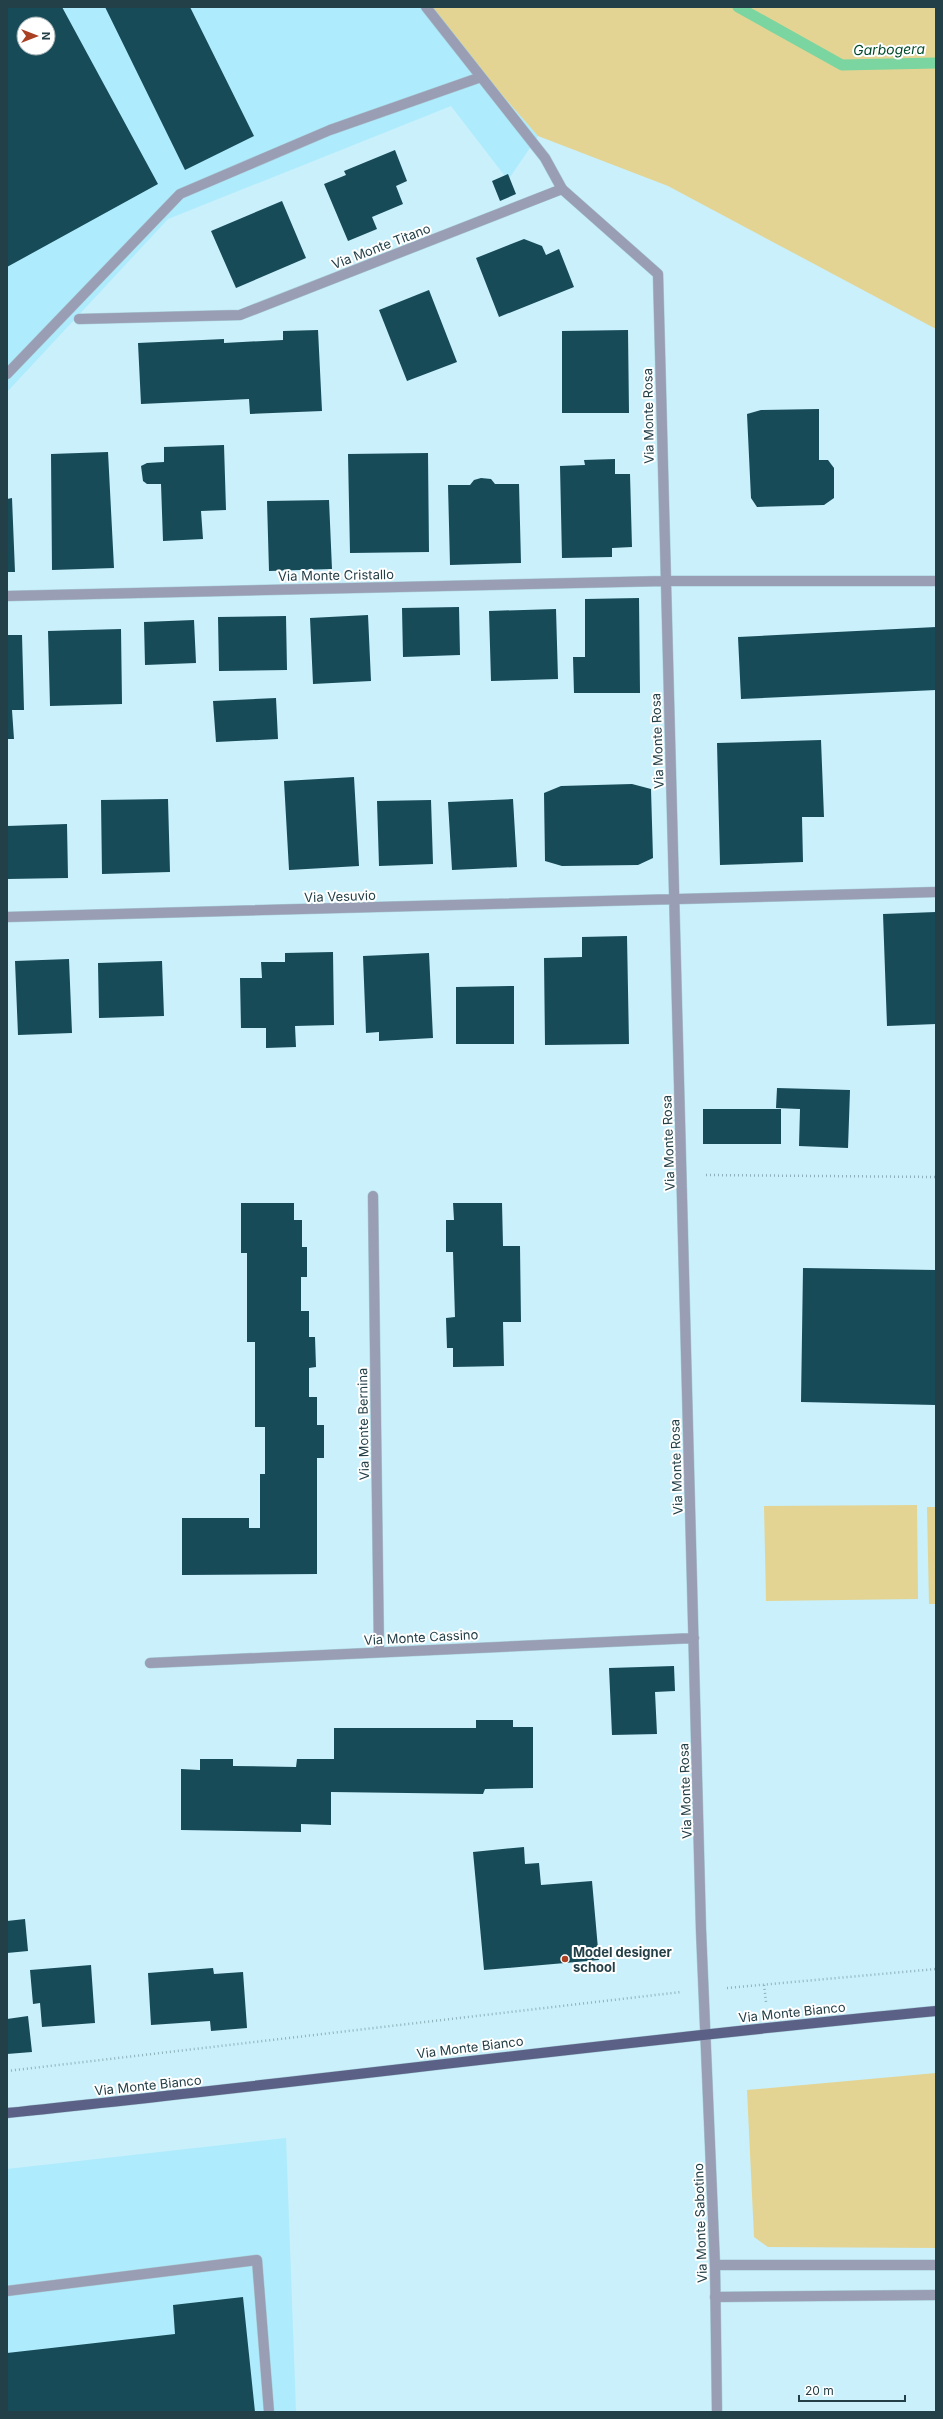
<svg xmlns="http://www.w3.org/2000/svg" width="943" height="2419" font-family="Inter,sans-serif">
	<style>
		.built { fill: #aeebfc; fill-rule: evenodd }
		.green { fill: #e3d493 }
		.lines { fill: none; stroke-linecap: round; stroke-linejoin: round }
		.stream { stroke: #7ad5a0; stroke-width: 11 }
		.building { fill: #174b58; fill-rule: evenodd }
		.lane-casing { stroke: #a8cdd7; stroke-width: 11 }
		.street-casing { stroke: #a8cdd7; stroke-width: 11 }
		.primary-casing { stroke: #a8cdd7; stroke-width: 11 }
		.path { stroke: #8eb1bb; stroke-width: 2.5; stroke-dasharray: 1 3; stroke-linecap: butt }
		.lane { stroke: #9a9eb4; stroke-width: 10 }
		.street { stroke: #9a9eb4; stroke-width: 10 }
		.primary { stroke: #5a6086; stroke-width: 10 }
		.poi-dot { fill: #a94122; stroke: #fff; stroke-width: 1.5 }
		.labels { text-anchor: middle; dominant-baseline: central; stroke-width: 4; stroke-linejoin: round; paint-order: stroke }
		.street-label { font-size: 13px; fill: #233f47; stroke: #fff }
		.poi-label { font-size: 13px; font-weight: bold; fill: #233f47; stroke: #fff; text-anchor: start }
		.water-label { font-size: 14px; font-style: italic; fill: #004a2a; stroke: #fff }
	</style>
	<rect width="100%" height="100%" fill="#c9f0fb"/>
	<!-- built -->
	<path class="built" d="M7,7H425L538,136L508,180L451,106L168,219L7,392ZM24,24H48V48H24Z
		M286,2138L296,2412H7V2169Z"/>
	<!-- green -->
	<path class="green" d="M425,7H936V329L668,186L538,136Z
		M917,1505L918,1599L766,1601L764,1506Z
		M927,1507H936V1604H929Z
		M936,2073V2248L768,2247L754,2237L747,2090Z"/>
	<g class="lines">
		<!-- stream -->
		<path class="stream" d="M738,7L842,65L936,63"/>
	</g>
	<!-- building -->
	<path class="building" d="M7,7H62L158,184L7,267ZM24,24H48V48H24Z
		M105,7H190L254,136L185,170Z
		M395,150L407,181L396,186L403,204L372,217L377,229L348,241L324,184L346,175L344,171Z
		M508,174L516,194L500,201L492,181Z
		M282,201L306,258L236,288L211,231Z
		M524,239L542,246L546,255L559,249L574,287L499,317L476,258Z
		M429,290L457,362L407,381L379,310Z
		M318,330L322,411L250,414L249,399L141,404L138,343L224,339V343L283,340V331Z
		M628,330L629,413H562V331Z
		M819,409V460H828L834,468V498L824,505L757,507L751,498L747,414L761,410Z
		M224,445L226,510L201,511L203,539L163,541L161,484H147L143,481L141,466L147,463L164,462V447Z
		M108,452L114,568L52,570L51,454Z
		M428,453L429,552L350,553L348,454Z
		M615,459V474H630L632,547L612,548V557L562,558L560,466L585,465L584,460Z
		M481,478L491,479L495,484H519L521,563L450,565L448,485H470L474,480Z
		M12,498L15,572H7V499Z
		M329,500L332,569L269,571L267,501Z
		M639,598L640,693H574L573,657H585V599Z
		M459,607L460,655L403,657L402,608Z
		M556,609L558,679L491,681L489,611Z
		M368,615L371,681L313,684L310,618Z
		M286,616L287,670L219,671L218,617Z
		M194,620L196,663L145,665L144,622Z
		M936,627V690L741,699L738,637Z
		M121,629L122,704L50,706L48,631Z
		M7,635H22L24,710H12L14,739H7Z
		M276,698L278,739L216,742L213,701Z
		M821,740L824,817H802L803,862L720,865L717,743Z
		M354,777L359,866L289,870L284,781Z
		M632,784L651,789L653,858L638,865L562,866L545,861L544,793L561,786Z
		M168,799L170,872L102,874L101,800Z
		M513,799L517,867L452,870L448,802Z
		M431,800L433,864L379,866L377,801Z
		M67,824L68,878L7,879V826Z
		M936,912V1024L887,1026L883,914Z
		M627,936L629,1044L545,1045L544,958L582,957V937Z
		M333,952L334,1025L295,1026L296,1047L266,1048V1028H241L240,978H262L261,962H285V953Z
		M429,953L433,1038L379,1041V1032L366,1033L363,956Z
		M69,959L72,1033L18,1035L15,961Z
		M162,961L164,1016L99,1018L98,963Z
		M514,986V1044H456V987Z
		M777,1088L850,1090L848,1148L799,1146L800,1109L776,1108Z
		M703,1109H781V1144H703Z
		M241,1203H294V1220H302V1247H307V1277H301V1311H309V1337H315L316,1367L309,1368V1397H317V1425H324V1458H317V1574L182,1575V1518H249V1528H260V1474H265V1427H255V1342H247V1253H241Z
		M453,1203H502L503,1246H520L521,1322H503L504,1366L453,1367V1348H447L446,1318L455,1317L453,1252H446V1220H454Z
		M803,1268L936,1270V1405L801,1402Z
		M674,1666L675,1691L655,1692L657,1734L612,1735L609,1668Z
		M476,1720H513V1727H533V1788L485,1789L483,1794L331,1792V1825L301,1824V1832L181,1830V1769L200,1770V1759H233V1766L296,1767L297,1759H334V1728H476Z
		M524,1847L525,1864L539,1863L541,1885L592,1881L599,1960L484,1970L473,1852Z
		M25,1919L28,1951L7,1953V1921Z
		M91,1965L95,2023L42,2027L40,2003L33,2004L30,1970Z
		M213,1968L214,1974L243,1972L247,2028L211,2031L210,2021L151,2025L148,1973Z
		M28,2016L32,2052L7,2054V2019Z
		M243,2297L255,2412H7V2353L175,2334L173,2305Z"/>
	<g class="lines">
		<defs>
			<path id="lane" d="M426,7L545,158L562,189
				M7,374L180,194L330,130L481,77
				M715,2265H936
				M7,2291L257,2260L269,2412
				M715,2297L936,2295"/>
			<path id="street" d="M79,319L240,315L562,189L658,274L701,1930L715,2265L717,2412
				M7,596L665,581H936
				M7,917L936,892
				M373,1196L379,1652
				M150,1663L694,1638"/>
			<path id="primary" d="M7,2113C317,2081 626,2040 936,2011"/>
		</defs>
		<!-- lane casing -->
		<use href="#lane" class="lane-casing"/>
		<!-- street casing -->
		<use href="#street" class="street-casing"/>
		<!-- primary casing -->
		<use href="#primary" class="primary-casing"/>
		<!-- path -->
		<path class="path" d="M706,1175L936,1177
			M764,1985L766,2002
			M727,1988L936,1969
			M7,2071L681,1992"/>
		<!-- lane -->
		<use href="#lane" class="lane"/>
		<!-- street -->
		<use href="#street" class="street"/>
		<!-- primary -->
		<use href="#primary" class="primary"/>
	</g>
	<!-- markers -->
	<circle class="poi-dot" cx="565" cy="1959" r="4"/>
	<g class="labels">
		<!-- street labels -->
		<g class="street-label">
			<text transform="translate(381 246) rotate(-21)">Via Monte Titano</text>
			<text transform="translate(648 416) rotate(-91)">Via Monte Rosa</text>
			<text transform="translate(336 575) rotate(-1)">Via Monte Cristallo</text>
			<text transform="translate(657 741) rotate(-92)">Via Monte Rosa</text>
			<text transform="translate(340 896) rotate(-2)">Via Vesuvio</text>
			<text transform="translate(668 1143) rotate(-92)">Via Monte Rosa</text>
			<text transform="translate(363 1424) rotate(-91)">Via Monte Bernina</text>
			<text transform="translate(676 1467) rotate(-92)">Via Monte Rosa</text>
			<text transform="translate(421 1637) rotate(-3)">Via Monte Cassino</text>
			<text transform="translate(685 1791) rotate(-92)">Via Monte Rosa</text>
			<text transform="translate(792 2012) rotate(-6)">Via Monte Bianco</text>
			<text transform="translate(470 2047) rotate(-7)">Via Monte Bianco</text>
			<text transform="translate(148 2085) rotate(-6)">Via Monte Bianco</text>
			<text transform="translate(700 2223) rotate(-92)">Via Monte Sabotino</text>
		</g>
		<!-- poi labels -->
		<g class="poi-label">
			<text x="573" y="1952">Model designer<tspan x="573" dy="15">school</tspan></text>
		</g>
		<!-- water labels -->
		<g class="water-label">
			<text transform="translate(889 49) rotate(-1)">Garbogera</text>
		</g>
	</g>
	<!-- border -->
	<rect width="943" height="2419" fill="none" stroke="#233f47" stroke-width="16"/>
	<!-- north arrow -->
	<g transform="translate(36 36) rotate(90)"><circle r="19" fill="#ffffff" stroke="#a7b2b5"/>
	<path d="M0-3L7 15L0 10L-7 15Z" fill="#a94122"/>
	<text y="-6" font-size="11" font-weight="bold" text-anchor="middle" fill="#233f47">N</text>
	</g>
	<!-- scale -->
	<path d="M799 2395v6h106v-6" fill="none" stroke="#233f47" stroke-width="2"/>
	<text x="805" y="2395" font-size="12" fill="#233f47" stroke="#ffffff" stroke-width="3" paint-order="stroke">20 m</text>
</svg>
